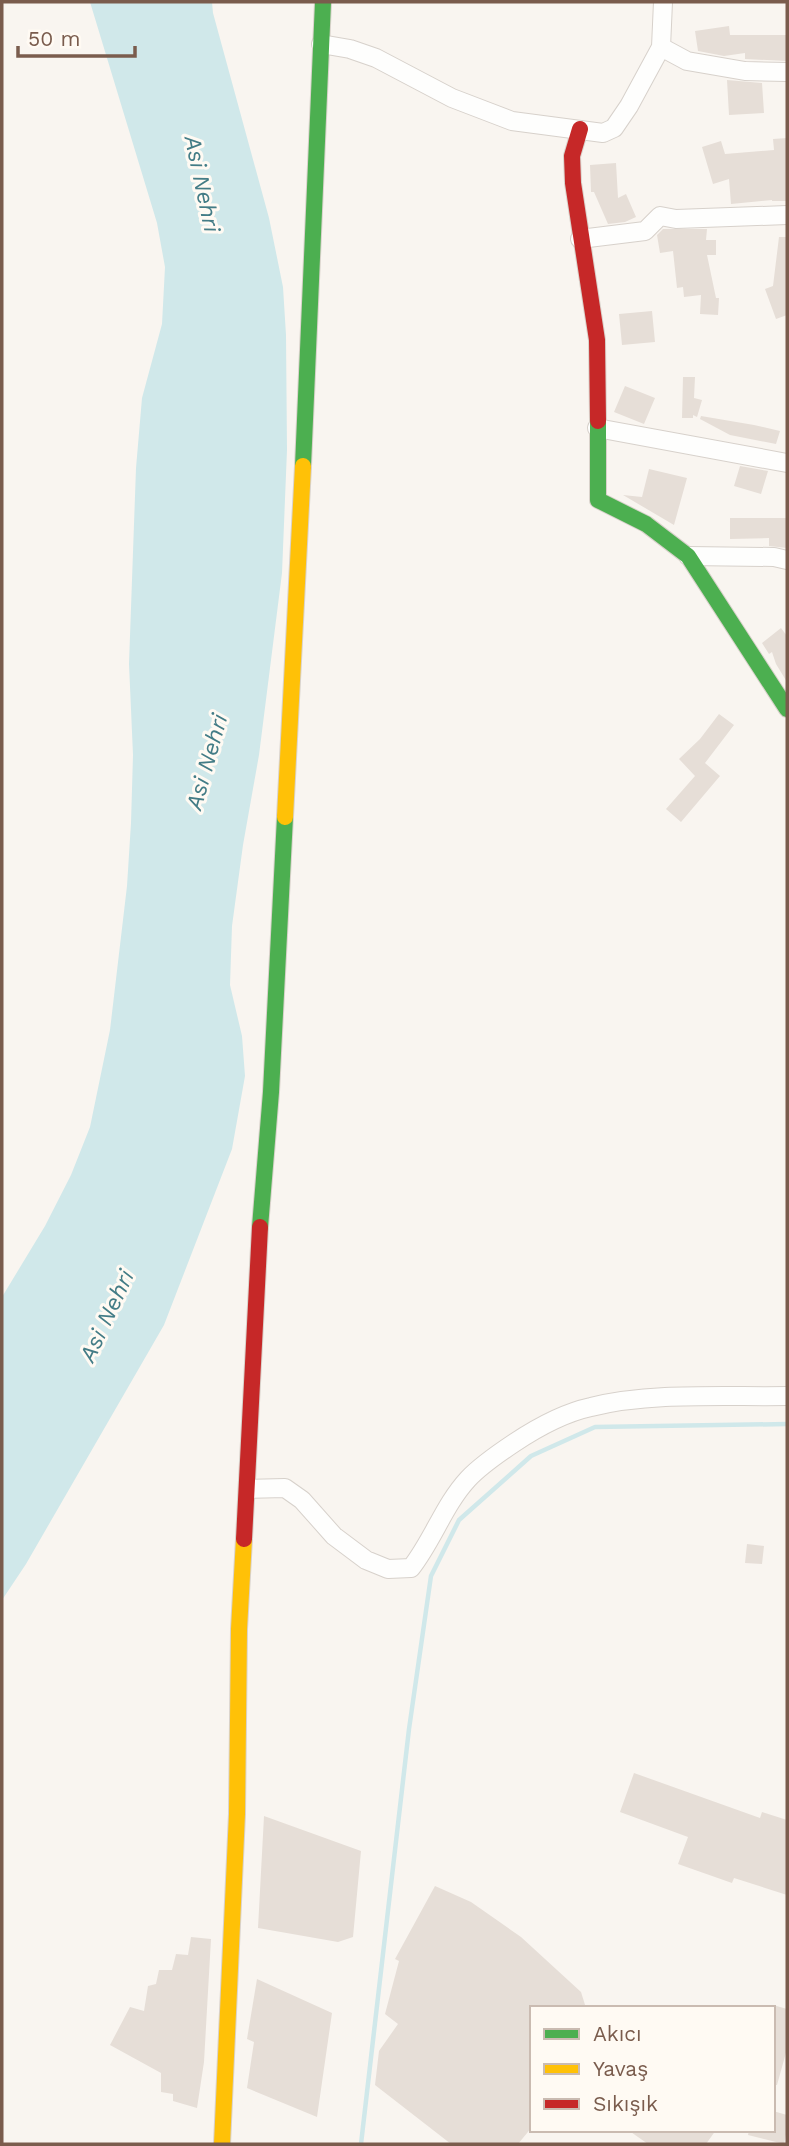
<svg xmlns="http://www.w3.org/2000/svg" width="789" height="2146" font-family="'Work Sans',sans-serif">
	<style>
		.water { fill: #d0e8ea }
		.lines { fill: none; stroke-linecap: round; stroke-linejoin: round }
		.stream { stroke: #d0e8ea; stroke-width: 4.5 }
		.building { fill: #e6ded7 }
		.street-casing { stroke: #d7d1cb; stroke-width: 20 }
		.fast-casing { stroke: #d9d2cb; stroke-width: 18 }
		.slow-casing { stroke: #d9d2cb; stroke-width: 18 }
		.jam-casing { stroke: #d9d2cb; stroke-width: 18 }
		.street { stroke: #fefefd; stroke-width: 18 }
		.fast { stroke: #4caf50; stroke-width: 16 }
		.slow { stroke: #ffc107; stroke-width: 16 }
		.jam { stroke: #c62828; stroke-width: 16 }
		.labels { text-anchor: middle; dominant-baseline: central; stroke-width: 6; stroke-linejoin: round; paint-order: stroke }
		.water-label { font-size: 23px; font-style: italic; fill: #437c86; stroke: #fffaf3 }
	</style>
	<rect width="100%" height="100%" fill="#f9f5f0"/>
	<!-- water -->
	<path class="water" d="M90,2H212L213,13L269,218L283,287L286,335L287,450L282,573L259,755L243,845L232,926L230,985L242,1036L245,1076L232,1149L164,1325L26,1564L2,1600V1297L45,1226L71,1175L90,1127L110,1030L127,886L131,823L133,755L129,664L136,468L142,398L162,324L165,267L157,223Z"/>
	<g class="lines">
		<!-- stream -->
		<path class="stream" d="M361,2144L409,1729L431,1576L459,1520L531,1456L595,1427L787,1424"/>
	</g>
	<!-- building -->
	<path class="building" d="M729,26L730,35H787V61L745,59V53L724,56L698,51L695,31Z
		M727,80L762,83L764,113L729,115Z
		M787,138V201H772V200L731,204L729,179L713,184L702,147L721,141L725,154L774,150L773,139Z
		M616,163L618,198L626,194L636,217L625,222L608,224L594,192H591L590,165Z
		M663,229H707L706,240H716V255H707L716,298H719L718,315L700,314L701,295L684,297L683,287L677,288L673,251L660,253L657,235Z
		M779,237H787V315L776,319L765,289L773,286Z
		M652,311L655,342L622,345L619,314Z
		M683,377H695L694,398L702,400L697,417L693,415V418H682Z
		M625,386L655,398L644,424L614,412Z
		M701,416L754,425L780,431L776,444L730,435L700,419Z
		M740,466L768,471L761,494L734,486Z
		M649,469L687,478L674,525L623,495L642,497Z
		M730,518H787V548L769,546V538L730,539Z
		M781,628L787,636V682L776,664L772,652L769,654L762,643Z
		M719,714L734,725L705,763L720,776L681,822L666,809L695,776L679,759L700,739Z
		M747,1544L764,1546L762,1564L745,1563Z
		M634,1773L760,1818L762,1812L787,1820V1895L734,1878L732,1883L678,1864L688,1837L620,1812Z
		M264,1816L361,1851L353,1937L338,1942L258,1928Z
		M435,1886L471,1902L521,1937L581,1992L586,2008H532V2127L518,2144H451L375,2085L379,2051L398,2024L385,2014L399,1961L395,1959Z
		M191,1937L211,1939L204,2062L197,2108L173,2101V2094L161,2092V2073L110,2045L130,2007L144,2011L148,1986L156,1984L159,1970H172L176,1954L188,1955Z
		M257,1979L332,2013L317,2117L247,2088L254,2042L247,2039Z
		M773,2005L787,2009V2049L777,2085H773Z
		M773,2111L787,2115V2130L784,2144L748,2135L749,2130H773Z
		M628,2130H716L706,2144H648Z"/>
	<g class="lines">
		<defs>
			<path id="street" d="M321,44L350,49L376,58L452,98L512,121L603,133L614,128L629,106L661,47L687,61L745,71L787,72
				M661,47L663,2
				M580,239L645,231L660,216L676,219L787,215
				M597,428L787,463
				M688,556L774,557L787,560
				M248,1489L285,1488L302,1500L334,1536L366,1560L388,1569L411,1568C433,1540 444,1505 468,1479C481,1465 499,1453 514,1443C538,1427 563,1413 591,1407C651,1392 725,1397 787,1396"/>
			<path id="fast" d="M598,421V500L646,524L688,556L787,709
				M303,466L323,2
				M260,1227L271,1092L285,817"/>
			<path id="slow" d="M285,817L303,466
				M222,2144L237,1814L239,1629L244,1539"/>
			<path id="jam" d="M580,129L572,156L573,183L597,340L598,421
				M244,1539L260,1227"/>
		</defs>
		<!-- street casing -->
		<use href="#street" class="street-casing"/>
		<!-- fast casing -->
		<use href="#fast" class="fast-casing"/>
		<!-- slow casing -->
		<use href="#slow" class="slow-casing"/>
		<!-- jam casing -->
		<use href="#jam" class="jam-casing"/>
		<!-- street -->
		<use href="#street" class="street"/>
		<!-- fast -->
		<use href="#fast" class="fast"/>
		<!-- slow -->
		<use href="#slow" class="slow"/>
		<!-- jam -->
		<use href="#jam" class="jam"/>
	</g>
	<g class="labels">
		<!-- water labels -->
		<g class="water-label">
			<text transform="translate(202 184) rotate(78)">Asi Nehri</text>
			<text transform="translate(207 762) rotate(-74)">Asi Nehri</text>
			<text transform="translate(107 1316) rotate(-65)">Asi Nehri</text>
		</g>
	</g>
	<!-- border -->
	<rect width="789" height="2146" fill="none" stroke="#7a5c4d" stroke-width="7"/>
	<!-- legend -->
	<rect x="530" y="2006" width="245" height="126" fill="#fffaf3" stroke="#cabbb1" stroke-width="2"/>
	<rect x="544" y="2029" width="35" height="10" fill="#4caf50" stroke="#cabbb1" stroke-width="2"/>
	<text x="593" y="2041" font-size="21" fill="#7a5c4d">Akıcı</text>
	<rect x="544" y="2064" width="35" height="10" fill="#ffc107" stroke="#cabbb1" stroke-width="2"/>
	<text x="593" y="2076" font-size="21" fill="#7a5c4d">Yavaş</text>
	<rect x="544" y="2099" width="35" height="10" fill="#c62828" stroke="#cabbb1" stroke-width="2"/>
	<text x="593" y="2111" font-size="21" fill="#7a5c4d">Sıkışık</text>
	<!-- scale -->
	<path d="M18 46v10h117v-10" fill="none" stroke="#7a5c4d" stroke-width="3.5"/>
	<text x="28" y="46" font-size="21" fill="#7a5c4d" stroke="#fffaf3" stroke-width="5" paint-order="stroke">50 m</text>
</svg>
